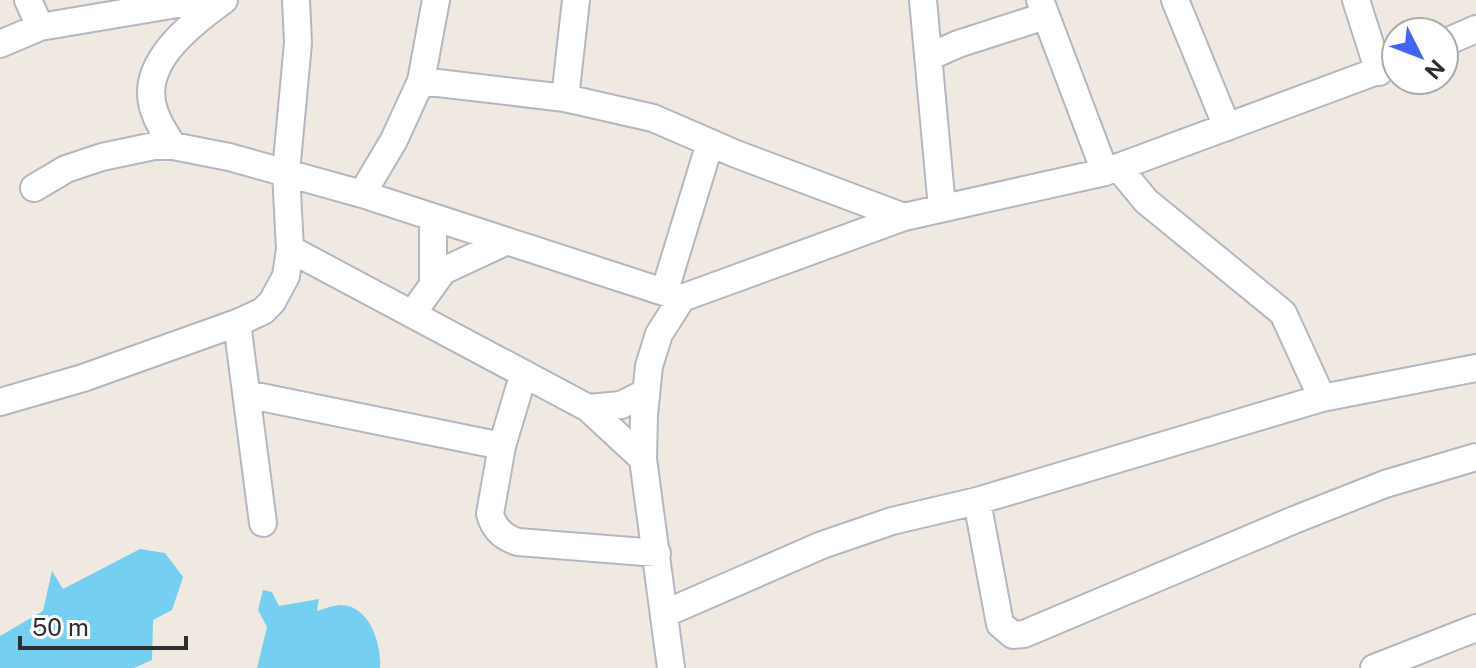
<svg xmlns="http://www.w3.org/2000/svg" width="1476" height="668" font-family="'Public Sans',sans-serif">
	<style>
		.water { fill: #75cff0 }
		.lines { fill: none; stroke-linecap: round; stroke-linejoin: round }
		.minor-casing { stroke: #b4b7c1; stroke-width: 30 }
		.minor { stroke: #fff; stroke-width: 26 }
	</style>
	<rect width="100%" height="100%" fill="#efe9e1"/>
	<!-- water -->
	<path class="water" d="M140,549L165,553L183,577L172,610L153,620L152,660L134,668H0V636L43,611L52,571L63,589Z
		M263,590L272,592L279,606L319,599L317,611C324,609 334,605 341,605C370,605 382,646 380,668H257L267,627L258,610Z"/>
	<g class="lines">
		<defs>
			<path id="minor" d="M28,0L40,27
				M923,0L942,208
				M1040,0L1105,172
				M1175,0L1227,127
				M1356,0L1379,72
				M1444,43L1476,29
				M0,44L40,27L201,0
				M929,57L958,44L1045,16
				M421,81L565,98L576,0
				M565,98L653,118L736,154L904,217
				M173,146C167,136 159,125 155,113C136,65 190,25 224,0
				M1118,167L1146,201L1283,313L1322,398
				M34,188L66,169L102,157L154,146H173L229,157L362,194L682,298
				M362,194L394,140L421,81L436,0
				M433,218V280
				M290,249L588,408L643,459
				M665,290L710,143
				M412,314L443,271L505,242
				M237,323L263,523
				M523,376L502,446L490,514C494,529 504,538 518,542L657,553
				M246,394L502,446
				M0,402L83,378L237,323L263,311L272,302L286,276L290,249L286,172L298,43L296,0
				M588,408L621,405L645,393
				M977,501L1000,624L1013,635L1024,634L1294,520L1385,484L1476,457
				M666,613L822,545L892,521L977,501L1322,398L1476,368
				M671,668L643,459L644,415L649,366L659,334L682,298L904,217L1105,172L1396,64
				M1374,668L1476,628"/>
		</defs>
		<!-- minor casing -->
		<use href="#minor" class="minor-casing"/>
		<!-- minor -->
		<use href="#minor" class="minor"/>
	</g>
	<!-- north arrow -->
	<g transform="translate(1420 56) rotate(132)"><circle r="38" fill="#ffffff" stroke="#ababab" stroke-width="2"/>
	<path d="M0-6L14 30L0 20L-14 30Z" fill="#4264fb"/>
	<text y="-12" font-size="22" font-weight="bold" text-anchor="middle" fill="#2e2e2e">N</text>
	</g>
	<!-- scale -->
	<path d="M20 636v12h166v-12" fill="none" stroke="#2e2e2e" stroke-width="4"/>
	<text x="32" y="636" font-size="24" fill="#2e2e2e" stroke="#ffffff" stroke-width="6" paint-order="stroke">50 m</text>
</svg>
